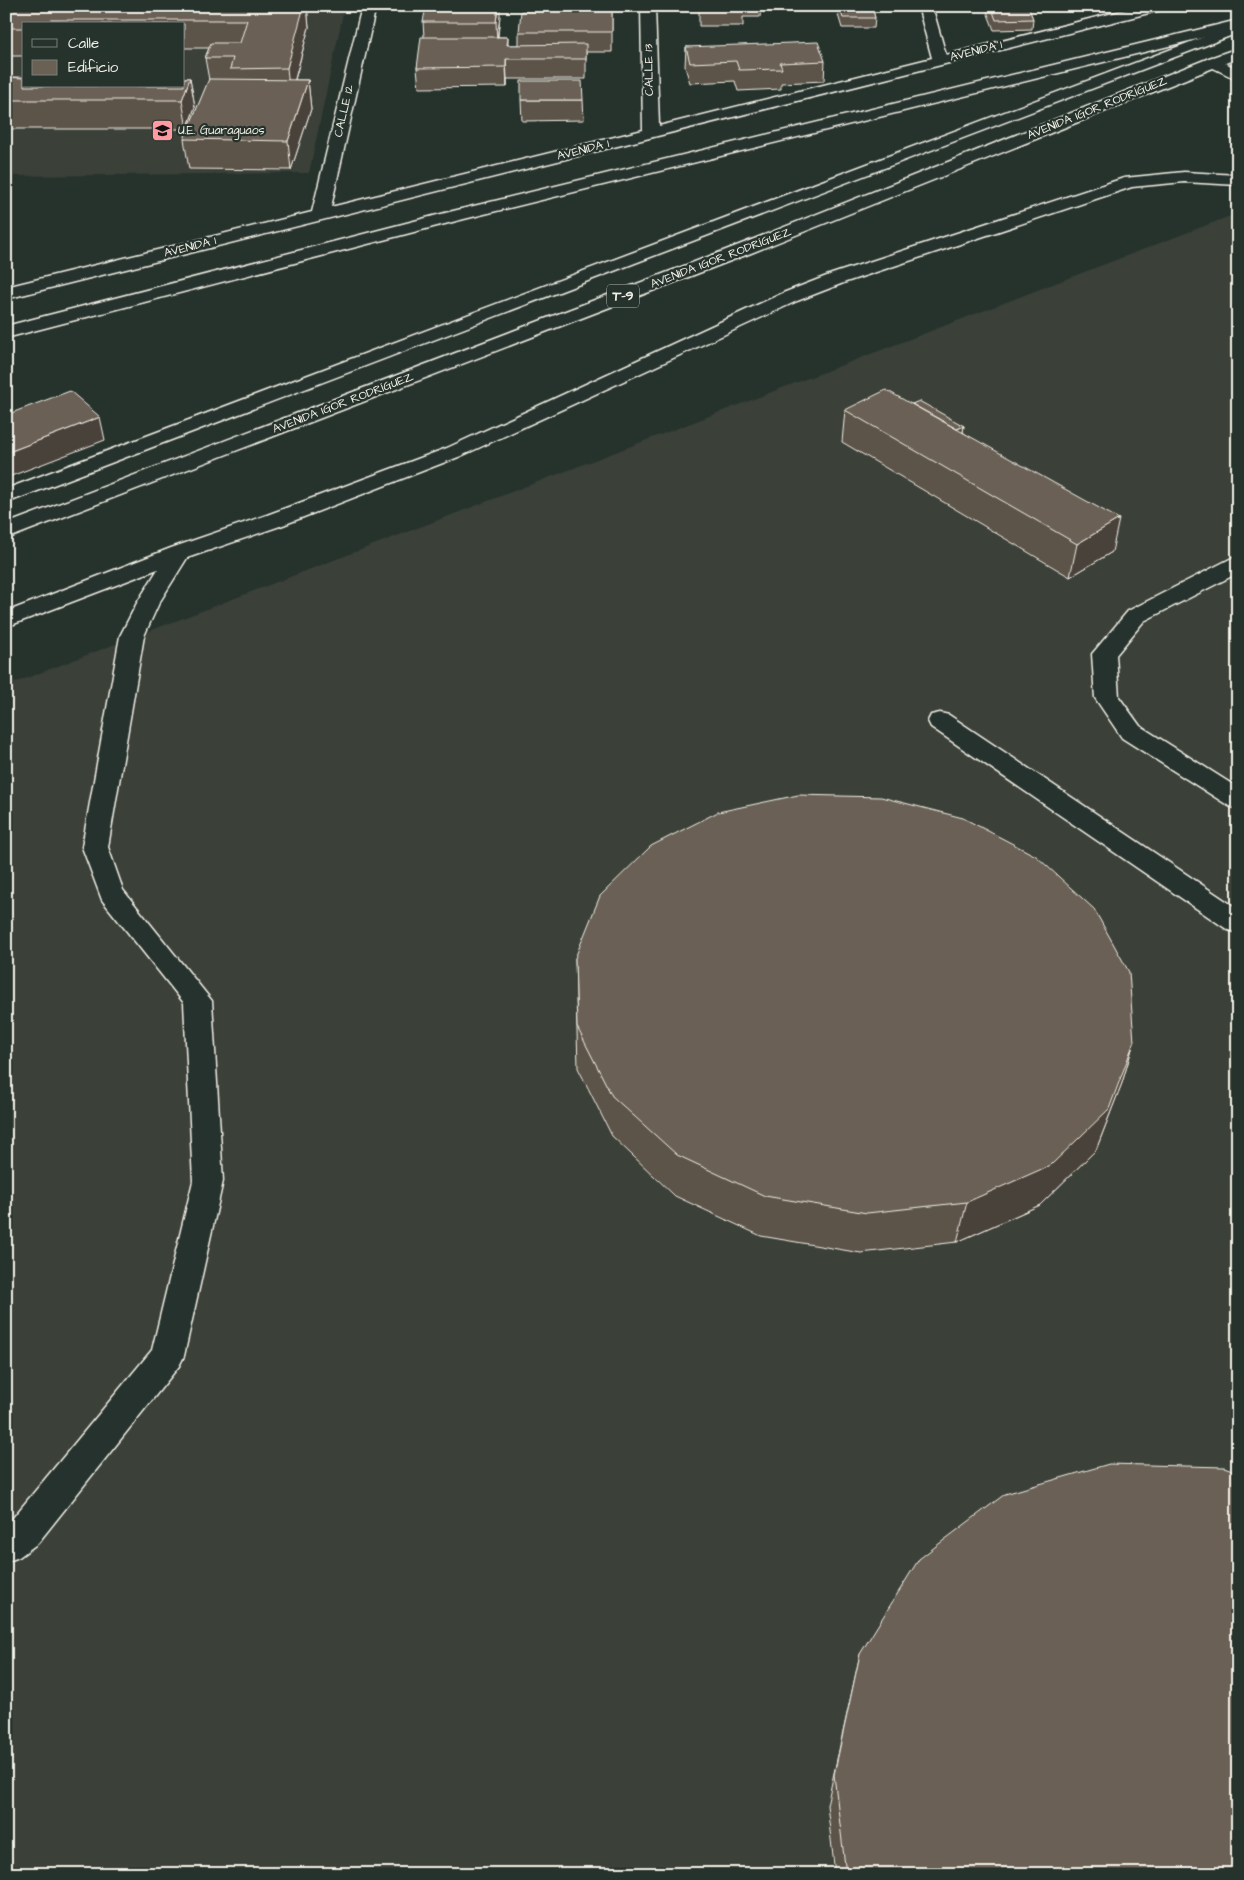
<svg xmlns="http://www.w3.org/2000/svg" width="1244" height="1880" font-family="'Architects Daughter',sans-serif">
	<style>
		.built { fill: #3a4039; fill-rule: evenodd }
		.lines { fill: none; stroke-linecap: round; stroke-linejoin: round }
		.service-casing { stroke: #f4f1e8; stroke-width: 3 }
		.minor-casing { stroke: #f4f1e8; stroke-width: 3 }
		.trunk-casing { stroke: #f4f1e8; stroke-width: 3 }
		.service { fill: #26332d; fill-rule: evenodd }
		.minor { fill: #26332d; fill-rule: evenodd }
		.trunk { fill: #26332d; fill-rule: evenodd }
		.wall { fill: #5b5348; stroke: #f4f1e8 }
		.shaded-wall { fill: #4a433b; stroke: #f4f1e8 }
		.building { fill: #6a6054; stroke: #f4f1e8 }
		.labels { text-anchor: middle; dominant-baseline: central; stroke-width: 4.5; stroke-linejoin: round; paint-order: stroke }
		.far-street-label { font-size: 12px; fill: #f4f1e8; stroke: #26332d }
		.far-poi-label { font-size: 12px; fill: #f4f1e8; stroke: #26332d; text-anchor: start }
		.shield { fill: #26332d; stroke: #b6b8b0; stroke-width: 1 }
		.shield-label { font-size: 14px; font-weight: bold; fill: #f4f1e8 }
	</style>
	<rect width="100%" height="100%" fill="#26332d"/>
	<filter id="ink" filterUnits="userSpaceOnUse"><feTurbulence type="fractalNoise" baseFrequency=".02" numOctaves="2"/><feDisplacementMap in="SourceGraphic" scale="10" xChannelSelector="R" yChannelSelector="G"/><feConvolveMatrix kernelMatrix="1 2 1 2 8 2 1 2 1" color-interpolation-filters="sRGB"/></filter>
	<g filter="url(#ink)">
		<!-- built -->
		<path class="built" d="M6,9H344L309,173L6,176ZM24,24H184V86H24Z
			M1238,213V1874H6V686Z"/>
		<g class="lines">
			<defs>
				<path id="service" d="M1212,57L1238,69V80L1207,65L1204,62L1207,59Z
					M1184,172L1238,175V185L1184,182L1132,187L846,282L797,301L461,456L283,525L187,558L159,603L144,636L108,847L123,890L212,1001L223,1181L184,1356L179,1366L38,1543L19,1557L6,1562V1524L12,1519L152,1350L193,1181L184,1003L102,900L82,847L120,636L137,603L158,569L6,627V612L171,548L267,515L447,448L783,293L832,274L1124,178Z
					M1238,557V573L1144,621L1116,655L1119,697L1140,726L1238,788V809L1229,806L1122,738L1095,698L1092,654L1128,611L1230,559Z
					M940,713L949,715L1238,909V933L1228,930L931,727L928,721L931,715Z"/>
				<path id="minor" d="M362,6H376L331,207L643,130L641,6H655L659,126L932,58L918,6H932L946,55L1141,6H1167L1165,9L6,299V287L312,212Z
					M1238,20V29L464,219L6,338V326L453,211Z"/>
				<path id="trunk" d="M1238,24V33L6,503V489Z
					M1238,48V58L751,253L6,539V524L739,245L1207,59Z"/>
			</defs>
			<!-- service casing -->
			<use href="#service" class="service-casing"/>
			<!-- minor casing -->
			<use href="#minor" class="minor-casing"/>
			<!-- trunk casing -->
			<use href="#trunk" class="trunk-casing"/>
			<!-- service -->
			<use href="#service" class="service"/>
			<!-- minor -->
			<use href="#minor" class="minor"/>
			<!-- trunk -->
			<use href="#trunk" class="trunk"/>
		</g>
		<!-- wall -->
		<path class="wall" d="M6,6H307L309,27L295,80H308L311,109L291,170L189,169L184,139L209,80L205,58L209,48H184V24H24V56H6Z
			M699,6H761L760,17H743V26H699Z
			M837,6H872L875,18L874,28H842L836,8Z
			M987,6H1028L1033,19L1032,29L994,30L986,9Z
			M612,11V52H586V79H507V87L419,88L417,68L424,37L423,22L500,15L498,37H508V45H519V32Z
			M686,47L825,61L824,81L781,83V89L738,91L735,81L690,83L685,67Z
			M6,77L190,78L195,107L187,129H6Z
			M521,100H583L584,120L522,121Z
			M912,404L964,426L963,432L1112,552L1070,577L842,442L845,410Z
			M575,958L1134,1042L1122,1083L1096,1150L1040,1205L957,1242L861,1253L761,1236L675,1196L612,1136L578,1068Z
			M860,1654L1238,1874H835L827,1805Z"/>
		<!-- shaded-wall -->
		<path class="shaded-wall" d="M302,6H307L309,27L290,97L287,68Z
			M498,6H500V15L497,41L496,22Z
			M506,59L507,79V87L506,67Z
			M190,78L195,107L187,129L182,100Z
			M308,80L311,109L291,170L288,141Z
			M100,417L105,440L6,478V453Z
			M964,426L962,437L945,435Z
			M1119,519L1112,552L1070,577L1077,544Z
			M1134,1042L1122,1083L1096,1150L1040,1205L957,1242L967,1202Z"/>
		<!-- building -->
		<path class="building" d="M6,6H304L287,68L230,69L233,58H205L211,43H240L247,20H51L49,24H24V28H6Z
			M426,6H498L496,22H423Z
			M839,6H872L875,18H843Z
			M991,6H1028L1033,19L996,20Z
			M521,11H612V32H519Z
			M421,37H508L507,45L586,44V59H506V67L417,68Z
			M818,42L825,61L780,63L782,69L739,70L736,61L690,63L686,47Z
			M6,77L24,78V86H184V78H190L182,100H6Z
			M209,79L308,80L288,141L184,139Z
			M521,81H582L583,100H521Z
			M886,390L1119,519L1077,544L845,410Z
			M70,391L100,417L6,453V415Z
			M919,401L964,426L957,429L912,404Z
			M798,795L881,797L963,818L1036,856L1094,909L1129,972L1134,1042L1109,1109L1051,1165L967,1202L867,1213L765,1196L677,1155L612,1096L577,1027L575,958L600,896L651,846L718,812Z
			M1109,1464L1224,1467L1238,1472V1874H846L834,1775L860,1654L919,1559L1005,1494Z"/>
	</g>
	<!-- icons -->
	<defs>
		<symbol id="school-square" viewBox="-11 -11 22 22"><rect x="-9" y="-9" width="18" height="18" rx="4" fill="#ff9aa2" stroke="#26332d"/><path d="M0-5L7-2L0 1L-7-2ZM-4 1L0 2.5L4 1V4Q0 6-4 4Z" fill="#111"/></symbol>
	</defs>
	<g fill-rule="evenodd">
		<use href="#school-square" x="150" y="118" width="25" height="25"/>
	</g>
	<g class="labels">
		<!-- far-street labels -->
		<g class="far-street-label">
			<text transform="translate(976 51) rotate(-14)">AVENIDA 1</text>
			<text transform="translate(649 70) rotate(-91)">CALLE 13</text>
			<text transform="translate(1097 108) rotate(-22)">AVENIDA IGOR RODRÍGUEZ</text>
			<text transform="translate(344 111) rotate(-77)">CALLE 12</text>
			<text transform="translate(583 150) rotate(-14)">AVENIDA 1</text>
			<text transform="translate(190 247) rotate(-14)">AVENIDA 1</text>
			<text transform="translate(721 258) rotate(-21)">AVENIDA IGOR RODRÍGUEZ</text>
			<text transform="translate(343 403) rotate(-21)">AVENIDA IGOR RODRÍGUEZ</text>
		</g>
		<!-- far-poi labels -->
		<g class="far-poi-label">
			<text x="178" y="130">U.E. Guaraguaos</text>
		</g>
		<!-- shield labels -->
		<rect class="shield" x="607" y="284.5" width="32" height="23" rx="4"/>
		<g class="shield-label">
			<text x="623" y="296">T-9</text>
		</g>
	</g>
	<!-- margin -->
	<rect width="1244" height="1880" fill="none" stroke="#26332d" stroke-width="25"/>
	<rect x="12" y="12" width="1219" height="1855" fill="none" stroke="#f4f1e8" stroke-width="2" filter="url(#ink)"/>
	<!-- legend -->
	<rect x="22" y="22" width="162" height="65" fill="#26332d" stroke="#787f78"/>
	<rect x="32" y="39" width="25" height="8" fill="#26332d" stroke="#787f78"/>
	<text x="68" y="48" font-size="15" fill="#f4f1e8">Calle</text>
	<rect x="32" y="60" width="25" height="15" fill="#6a6054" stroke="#787f78"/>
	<text x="68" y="72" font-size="15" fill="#f4f1e8">Edificio</text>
</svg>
